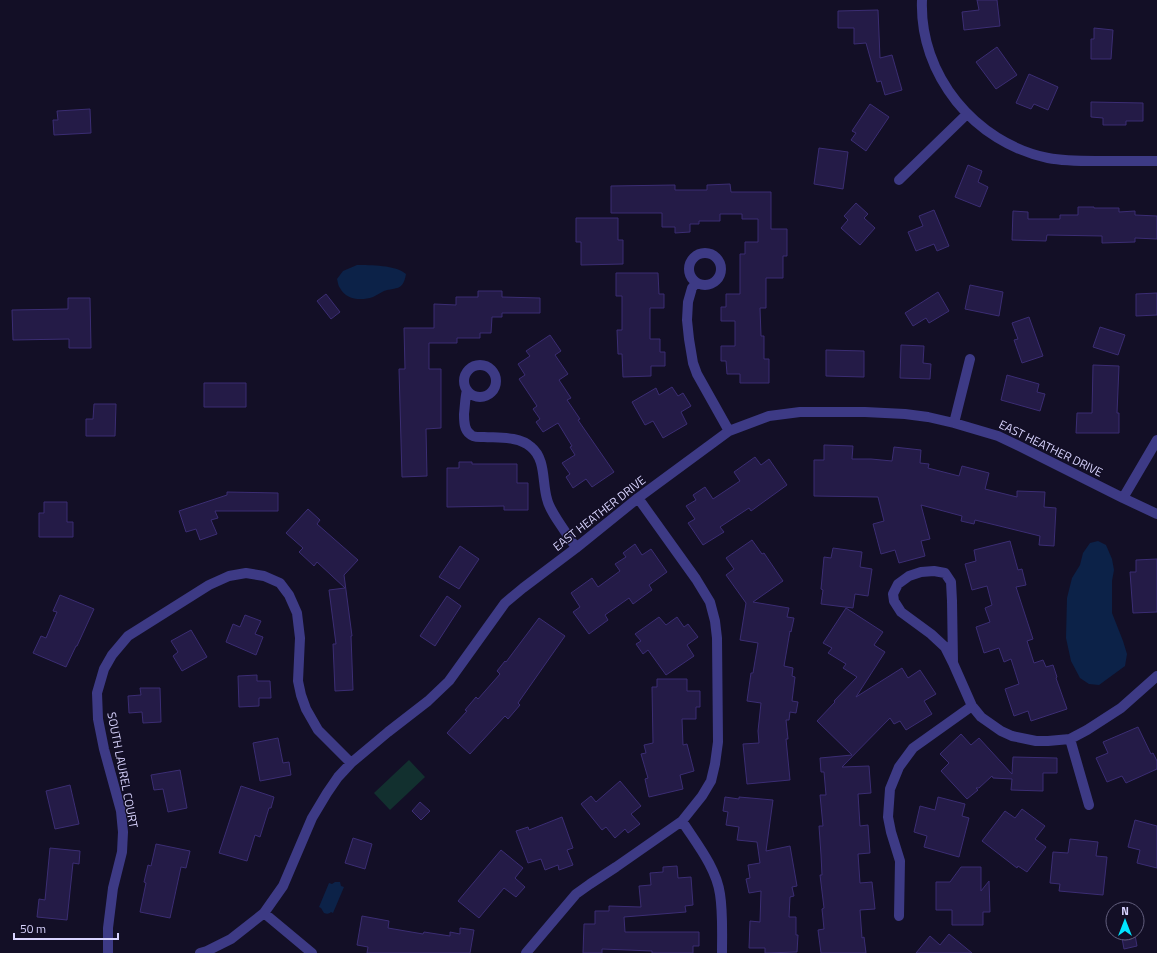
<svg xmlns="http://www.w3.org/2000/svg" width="1157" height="953" font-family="'Titillium Web',sans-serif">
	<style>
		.green { fill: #12302f }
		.water { fill: #0c2248 }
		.building { fill: #241b47; stroke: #3b2d73 }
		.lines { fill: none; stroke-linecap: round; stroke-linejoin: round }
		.minor { stroke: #3d3a85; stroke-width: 10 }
		.labels { text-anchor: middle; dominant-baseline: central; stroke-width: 3; stroke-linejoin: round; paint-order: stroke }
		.street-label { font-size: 12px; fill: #d9d4ff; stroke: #130f26 }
	</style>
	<rect width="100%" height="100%" fill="#130f26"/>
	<!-- green -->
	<path class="green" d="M409,760L425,777L390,810L374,793Z"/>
	<!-- water -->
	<path class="water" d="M357,265C370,265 396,265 406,274C403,291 397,287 384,291C380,293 377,295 373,297C361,301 346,300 340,288C338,286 338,282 337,279L343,271Z
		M1098,541L1106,545L1112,559L1114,570L1112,581V613L1123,641L1127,654L1125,666L1099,685L1089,684L1080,678L1071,661L1066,638L1067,598L1072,578L1080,565L1083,553L1090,543Z
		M335,882H340L341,886L344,887L333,913L331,912C329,914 327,914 324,913L321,908L319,907L329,883L332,884Z"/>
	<!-- building -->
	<path class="building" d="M977,0H997L1000,26L964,30L962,12L979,10Z
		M878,10L880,58L892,55L902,90L885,95L881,81L877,82L866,43L854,44V28H838V11Z
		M1094,28L1113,30L1111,59H1091V39H1094Z
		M997,47L1017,75L996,89L976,62Z
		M1029,74L1058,87L1048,110L1034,104L1031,109L1016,103Z
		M1091,102L1143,103V121H1126V125H1103V118L1091,117Z
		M870,104L889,117L866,151L851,140L856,133L852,131Z
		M90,109L91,133L54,135L53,120H58L57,111Z
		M819,148L848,152L843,189L814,184Z
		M968,165L982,171L978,182L988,187L980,207L955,197Z
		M730,184L731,192H771V229H787V256H783V278H766V308H760L761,336H764V359H769V383H740V374H727L726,361H721V346H735V321H721V307H726V294H740V254H745V242H758V219H742V214H720V221H699V224H690V232L675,233V227H662V213H611V186L675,185V190H707V185Z
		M856,203L868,214L864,218L875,228L860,245L841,228L848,220L844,216Z
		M1078,207H1094V208H1119V212L1135,211V215L1157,216V239L1135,238V242L1102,243V236L1047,235L1046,241L1012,240L1013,211L1028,212V219H1060V215H1078Z
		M934,210L949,246L937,251L934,244L916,251L908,232L923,226L919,216Z
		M576,218H618V240H623V264L581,265V242H576Z
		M616,273H658L659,294H664V308H650V339H660V352H665V366H651V376L623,377L622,354H618L617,330H622V296H616Z
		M970,285L1003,292L999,316L965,309Z
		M478,291H502V297L540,298V313H502V317H492L491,333H480V338H457V343H429V369H441V428L426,429L427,476L402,477L399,369H405L404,328H434V304L456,305V297H478Z
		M938,292L949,311L929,323L926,318L913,326L905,313Z
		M1157,293V315L1136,316V294Z
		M326,294L340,312L331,319L317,301Z
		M68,298H90L91,348H69V339L13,340L12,310L68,309Z
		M1029,317L1043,356L1022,363L1014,340L1018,339L1012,323Z
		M1100,327L1125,335L1118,355L1093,347Z
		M550,335L561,351L555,355L568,374L559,380L571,398L567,400L580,419L578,420L614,472L592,487L586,479L573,488L566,477L570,474L562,463L575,455L570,447L572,446L558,423L543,432L536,422L540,419L533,409L537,406L519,379L525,375L518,364L530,356L526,351Z
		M901,345L924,346L923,363L931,364L930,379L900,378Z
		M826,350L864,351V377L826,376Z
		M1093,365L1119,366L1117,413H1119V433H1076L1077,413H1092Z
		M1007,375L1039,384L1037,392L1045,394L1040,411L1001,400Z
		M204,383H246V407H204Z
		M672,387L678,396L683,393L691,406L681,412L687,424L663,438L653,421L645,425L632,402L656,388L659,395Z
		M94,404H116L115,436H86V419H93Z
		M824,445L853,446L852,459H871L892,461L894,447L921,450L920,463L929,464L928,468L959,476L962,466L989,473L985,489L1017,497V491L1045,492L1044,507L1056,508L1054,546L1039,545L1040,536L975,520L974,524L961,521L962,516L921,505L930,539L921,541L925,556L899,563L895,550L881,554L873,524L884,521L878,497L814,496V460H824Z
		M755,457L761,465L769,459L787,485L751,511L749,508L720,527L724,532L703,545L688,523L695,519L686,506L696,500L693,495L705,487L713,499L740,481L734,472Z
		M459,462H472V464H517V483H528V510H504V506L447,507V468H459Z
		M227,492L278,493V511H215L218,518L211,520L217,534L200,540L196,529L186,532L179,511L227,495Z
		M44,502H67V522H73V537H39V513H44Z
		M308,509L320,520L317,524L358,560L344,575L352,636H351L353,690L335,691L333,644H336L329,590L345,588L317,562L314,566L299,552L303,548L286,533Z
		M752,540L762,554L764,553L783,581L753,602L789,608L787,617L794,618L791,632L790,631L784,666L793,668L792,676L795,677L792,701L798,702L796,713L790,712L789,720H786L788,739H786L790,780L747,784L743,744L759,743L758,731L761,703L747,701L751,673H753L758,643L740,640L746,603L726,575L734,569L726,558Z
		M1010,541L1018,570L1022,569L1026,585L1016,587L1033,639L1027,641L1034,663L1043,660L1046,667L1053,665L1057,677L1056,678L1067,709L1031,721L1028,711L1014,716L1005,689L1019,684L1011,659L1004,662L999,648L984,653L976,627L990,622L985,608L992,605L987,586L972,590L965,564L976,561L974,550Z
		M635,544L642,555L651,549L667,572L649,585L652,590L633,604L629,598L605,615L608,620L589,634L573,612L580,607L571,593L592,578L598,587L620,571L615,564L626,557L623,553Z
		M460,546L479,559L459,589L439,577Z
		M833,548L862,552L860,567L872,569L868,596L855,594L853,608L821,604L823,590L821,589L824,557L831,558Z
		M1157,559V612L1133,613L1130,572H1136V560Z
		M60,595L94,609L77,646H76L66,667L33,653L41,636L46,638L57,612L53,611Z
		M447,596L461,606L435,646L420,636Z
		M846,608L883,632L874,645L885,652L856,697L902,668L908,678L920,670L936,694L924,701L932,714L906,730L900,721L894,724L890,718L842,767L869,766L871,793L858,794L860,826L868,825L870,853L858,854L860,883L872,882L875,909L860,910L862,938L864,937L866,953H821L818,930L824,929L822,909L824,908L820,875H822L821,855L819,826H823L820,795H826L824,772H821L820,758L852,755L817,721L835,702L834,701L857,677L843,668L846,664L828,653L832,648L823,643Z
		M245,615L261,621L255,634L263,637L256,655L226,642L233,624L240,627Z
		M659,617L666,625L677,617L684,627L688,624L698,637L687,645L694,656L666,675L648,650L643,654L636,644L641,641L635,634Z
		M539,618L565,636L518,703L520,705L508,719L505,716L470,754L447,733L467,711L465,710L476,697L478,699L500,674L497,671L505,661L506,662Z
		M191,630L207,657L182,671L173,656L178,652L171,641Z
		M257,675V681H270L271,698H259V706L239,707L238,676Z
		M657,679H687V691H700V707H696V719H682L683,745L687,744L694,771L680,775L683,789L649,797L645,779L648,778L641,754L646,753L644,745L653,743L652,687H657Z
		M140,688H160L161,722L143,723L142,712L129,713L128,696L141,695Z
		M1138,727L1151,754L1153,753L1157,761V769L1126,783L1122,776L1107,782L1096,758L1108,753L1103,742Z
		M961,734L971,745L979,738L1012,774L1013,757L1057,758V773H1043V791L1011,790L1012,779L993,778L992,776L979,788H976L978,790L967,799L941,771L949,763L940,754Z
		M278,738L283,763L289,762L291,775L260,781L253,743Z
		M180,770L187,808L168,812L163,789L154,790L151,775Z
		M620,781L641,806L631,814L640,824L628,833L625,829L615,838L606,827L602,830L581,804L591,796L596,802Z
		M70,785L79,824L55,829L46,791Z
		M241,786L274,797L271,808H269L260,837L255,835L247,861L219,853Z
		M725,797L739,799V797L773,800L766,851L790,846L797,886L792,887L794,896L790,897L789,917H796V935H798L797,952L765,953V948H749L750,921L760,922L761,891L749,893L746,879L750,878L748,865L760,863L757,842L737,840L739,827L726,825L728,812L723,811Z
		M938,797L965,804L962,816L969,818L959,857L924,847L927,836L914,832L920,806L935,810Z
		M420,802L430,811L421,820L412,811Z
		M1022,809L1045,826L1035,839L1046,847L1027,872L1018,866L1017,868L982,841L1005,811L1015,818Z
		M562,817L573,848L567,850L573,865L559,870L558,865L545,870L541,859L528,863L516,831L528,827L529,830Z
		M1135,820L1157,826V868L1137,863L1140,850L1128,847Z
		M353,838L372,844L365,869L345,863Z
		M1070,839L1098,842L1096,856L1107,857L1103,895L1059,891L1060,884L1050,883L1053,852L1068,853Z
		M156,844L190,851L186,868L181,867L170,918L140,912L146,883L144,882L148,865L151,866Z
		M50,848L80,851L79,864L73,863L67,920L37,917L39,899L45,900Z
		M501,850L523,868L515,878L525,887L516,897L504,888L479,918L458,901Z
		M677,866L678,878L691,877L693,905L685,906L686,912L624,917L625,932H699V946H693V953H652V951L602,949V953H583L584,924H595V911H609V906L641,907L639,886L651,885L650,873L663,872V867Z
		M961,867H981V891L989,881L990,912H983V925H952V910H936V882H950Z
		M362,916L389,921L388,928L423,934L424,932L450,936V932L460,934V928L474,930L470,953H367L368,947L357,945Z
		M949,934L972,953H916L930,936L940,945Z
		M1135,935L1137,946L1124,949L1122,938Z"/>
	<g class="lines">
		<!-- minor -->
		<path class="minor" d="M922,0C919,75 975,143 1048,158C1064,161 1080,161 1096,161C1116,161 1137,161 1157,161
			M899,180L967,114
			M689 269a16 16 0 1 1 32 0a16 16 0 1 1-32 0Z
			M696,283L692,288L688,302L687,320L689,339L693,363L697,374L729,431
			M464 381a16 16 0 1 1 32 0a16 16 0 1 1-32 0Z
			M467,390C465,398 465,406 464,414C464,421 464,430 470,434C473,438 480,437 484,437C499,438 519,436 531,447C546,459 542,482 547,499C550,513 568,534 576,548
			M954,423L970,359
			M1123,498L1157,440
			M953,663L952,601L951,582L945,573L934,571L921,572L909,576L898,584L893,594L894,601L901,612L931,634L945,647L953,663L972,706L981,717L1001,731L1012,736L1036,741H1048L1070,739L1087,730L1121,708L1157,676
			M1070,739L1089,805
			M682,821C696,843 716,867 720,894C723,913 722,934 722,953
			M264,913L312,953
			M899,916L900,861L891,832L888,817L890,789L899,767L913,748L972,706
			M108,953V928L113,888L122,852L123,832L121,811L104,749L98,719L97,693L104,669L112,655L128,636L209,585L229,576L246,573L264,576L280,583L289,595L297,613L300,638L298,681L301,695L306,709L318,730L351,763
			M200,953L207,951L231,939L264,913L283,886L312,818L327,793L338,777L351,763L388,732L428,701L449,681L505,603L523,588L576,548L638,498L729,431L769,416L800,412H865L905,414L928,417L954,423L998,436L1017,445L1123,498L1157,514
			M526,953L576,894L590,884L616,867L682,821L702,796L711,781L715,764L718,742L717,638L715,621L710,602L696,579L638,498"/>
	</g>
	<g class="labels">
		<!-- street labels -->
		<g class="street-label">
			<text transform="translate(1051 448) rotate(26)">EAST HEATHER DRIVE</text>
			<text transform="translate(599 513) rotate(-38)">EAST HEATHER DRIVE</text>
			<text transform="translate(123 770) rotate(79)">SOUTH LAUREL COURT</text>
		</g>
	</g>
	<!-- north arrow -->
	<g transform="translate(1125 921)"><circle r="19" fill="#130f26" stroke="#625e7d"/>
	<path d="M0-3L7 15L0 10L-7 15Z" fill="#00e5ff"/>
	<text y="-6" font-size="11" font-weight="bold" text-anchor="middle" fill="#d9d4ff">N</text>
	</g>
	<!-- scale -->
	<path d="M14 933v6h104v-6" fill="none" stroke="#d9d4ff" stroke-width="2"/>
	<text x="20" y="933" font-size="12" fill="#d9d4ff" stroke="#130f26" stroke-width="3" paint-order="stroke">50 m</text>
</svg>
